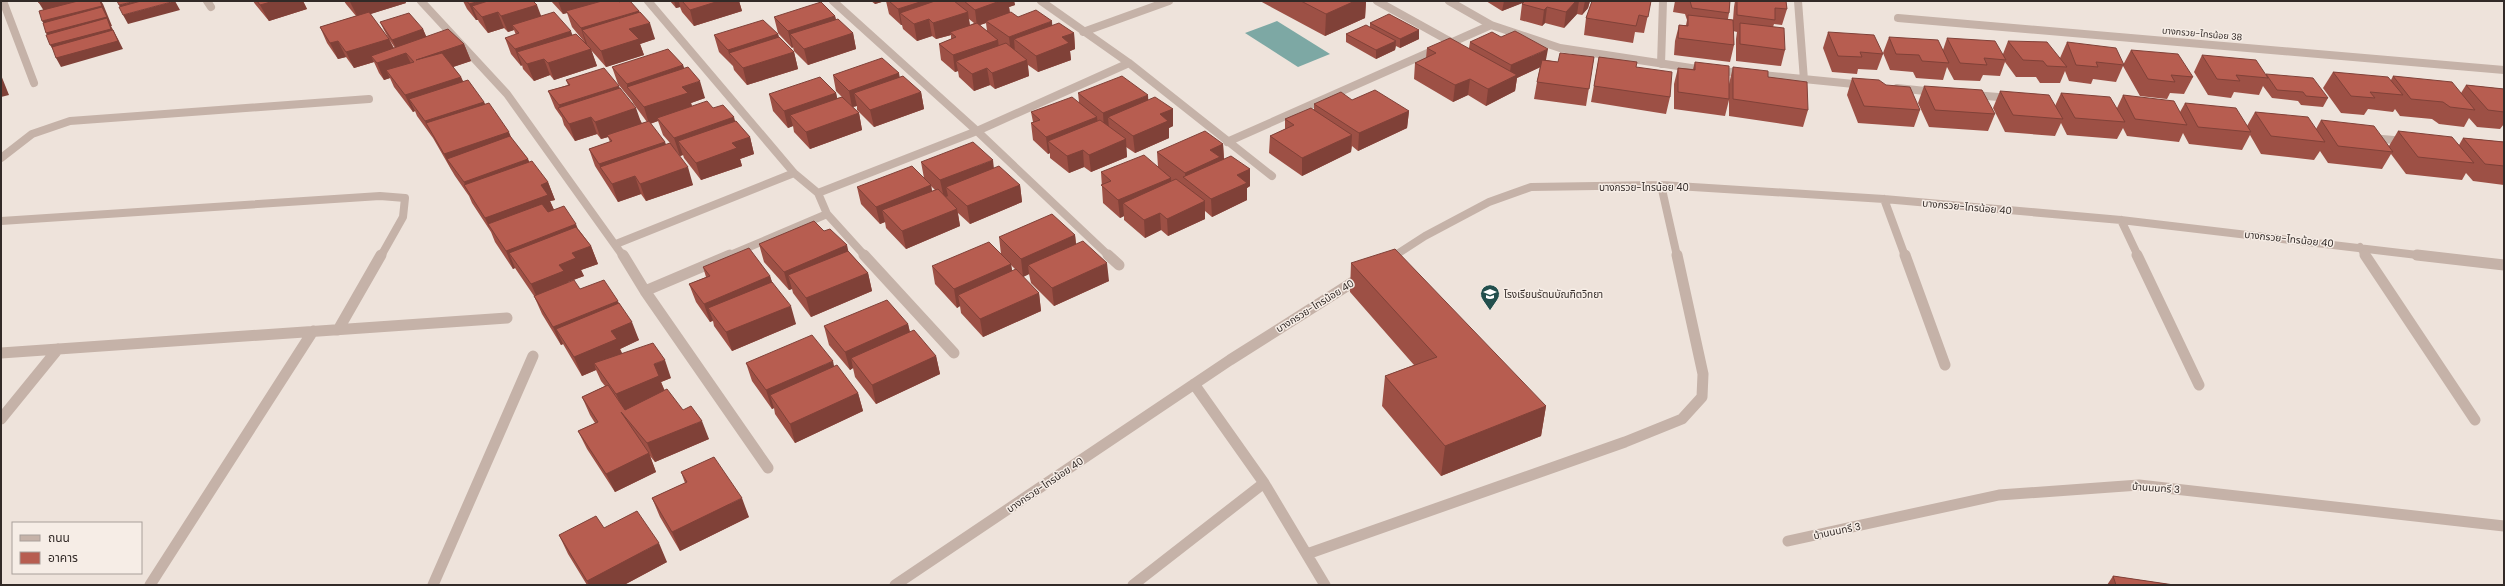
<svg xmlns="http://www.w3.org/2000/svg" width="2505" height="586" font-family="Poppins,'Noto Sans Thai',sans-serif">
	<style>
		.water { fill: #7da8a4 }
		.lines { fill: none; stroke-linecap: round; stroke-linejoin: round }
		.minor-far1 { stroke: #c5b2a8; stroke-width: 8 }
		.minor { stroke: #c5b2a8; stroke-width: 11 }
		.wall { fill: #9d5045; fill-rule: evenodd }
		.shaded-wall { fill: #804138 }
		.building { fill: #b75d50; stroke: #804138 }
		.labels { text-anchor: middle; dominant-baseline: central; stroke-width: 3; stroke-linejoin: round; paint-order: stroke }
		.far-street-label { font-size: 9px; fill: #322a27; stroke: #f6ede6 }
		.street-label { font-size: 10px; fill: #322a27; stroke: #f6ede6 }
		.poi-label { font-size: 10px; fill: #322a27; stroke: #f6ede6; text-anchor: start }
	</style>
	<rect width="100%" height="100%" fill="#eee3db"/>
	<!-- water -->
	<path class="water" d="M1277,21L1330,54L1298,67L1245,33Z"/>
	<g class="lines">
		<!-- minor-far1 -->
		<path class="minor-far1" d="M3,1L34,83
			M207,1L211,7
			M421,1L507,94L623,256
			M648,1L794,173L818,193L827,214L865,256
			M833,1L977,131L1109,256
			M1041,1L1129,63L1272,176
			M1377,1L1451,42
			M1449,1L1491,25L1560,48L1691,68L1864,85
			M1798,1L1804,80
			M1898,18L2504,70
			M1083,32L1169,1
			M1661,64L1663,1
			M1897,88L1935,92
			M1973,95L2011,98
			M2371,138L2405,141
			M1227,142L1491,25
			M1,158L32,134L70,121L369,99
			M1661,185L1677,256
			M818,193L977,131L1129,63
			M1884,199L1905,256
			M2121,220L2138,256
			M1,221L380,196L405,198L403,217L381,256
			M616,244L794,173
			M2360,247L2366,256
			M728,256L827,214
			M1394,256L1425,236L1489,202L1531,187L1661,185L1884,199L2121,220L2426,256"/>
		<!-- minor -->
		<path class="minor" d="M623,255L645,291L768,468
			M864,255L954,353
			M1108,255L1119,265
			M1905,255L1945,365
			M2137,255L2199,385
			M2365,255L2475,420
			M2417,255L2504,265
			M1388,260L1396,255
			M645,291L730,255
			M338,330L381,255
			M1,353L507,318
			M1194,384L1264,483L1325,585
			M1,419L58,349
			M1788,541L1999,495L2139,485L2504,526
			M1307,554L1625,442L1682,419L1702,397L1703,374L1677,255
			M150,585L313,331
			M433,585L533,356
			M895,585L1230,360L1361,277
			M1133,585L1264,483"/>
	</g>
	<!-- wall -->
	<path class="wall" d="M253,1H303L307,9L269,21L255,4Z
		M344,1H405L406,3L370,14L389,39L384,30L380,22L423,29L426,37L464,44L471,61L453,67L461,77L463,81L484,102L485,104L511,138L528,159L529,162L548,182L555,200L550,201L554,210L579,230L591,246L598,264L581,270L584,276L568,282V283L580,289L619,303L639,340L620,349L622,353L671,378L661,382L665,391L683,410L709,439L655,462L650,456L656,472L615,492L587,449L578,431L595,423L590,415L582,397L605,386L601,381L596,370L582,376L563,344L561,345L542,314L534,296L517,271L515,268L513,269L495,242L491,232L472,203L469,196L455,176L452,171L433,138L417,116L415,111L413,112L394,87L390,78L384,80L379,73L374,62L354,68L346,57L338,59L327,43L320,27L356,16L346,4ZM389,39L395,48H394Z
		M463,1H533L541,16L572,35L586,44L572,27L567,13L563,14L551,1H599V2H619L639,11L655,39L640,44L644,55L606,67L591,50L597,66L554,80L550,75L534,81L523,69L522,65L521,66L511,54L505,38L516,35L514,30L508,32L504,28L488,33L479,22L478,20H476L467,9Z
		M670,1H739L742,11L694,26L682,12L680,7L676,8Z
		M871,1H885L875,4Z
		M886,1H1014L1015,5L1009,7L1010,13L1018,17L1052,25L1074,33L1075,49L1070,51L1071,60L1038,72L1028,65L1029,76L995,89L990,85L974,91L959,77L958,71L955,72L941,60L939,44L951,39V35L936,39L932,36L917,41L903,29L902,25H901L889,14ZM969,19L974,23L970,25ZM986,23L987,31L980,25Z
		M1260,1H1366L1365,18L1325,36Z
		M1486,1H1590L1588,8L1582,15L1577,14L1564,28L1545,23L1542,26L1520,20L1522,4L1524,2L1502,11Z
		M1591,1H1651L1644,33L1635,32L1633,43L1584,35L1586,18L1591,4Z
		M1675,1H1730L1729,13L1728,19L1733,20L1734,7L1735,1H1786L1787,9L1782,25L1774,24L1773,27L1785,50L1781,66L1736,61V39L1737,32L1733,31L1734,45L1730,62L1674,55L1675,41L1679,25H1686L1687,20L1685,14L1673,12Z
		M835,16L836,20L853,33L856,49L808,65L794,51L793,47L792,48L778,33L774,17Z
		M1370,23L1419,30V39L1400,48L1396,46L1395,50L1376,59L1346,42V34L1370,27Z
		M1828,32L1883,54L1877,70L1858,69L1857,74L1832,72L1823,48Z
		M778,34L779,37L794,52L798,69L747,85L734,70L733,66L719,52L714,35Z
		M1889,37L1943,50L1947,38L2003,54L2008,41L2060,58L2067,42L2123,65L2131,50L2193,77L2184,94L2170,93L2167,99L2140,96L2123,66L2116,82L2093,79L2091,84L2069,81L2065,71L2060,83H2040L2036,77H2016L2005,62L2000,76L1983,75L1980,81L1954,80L1947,67L1943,80L1916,78L1913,72L1890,70L1883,53Z
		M1470,42L1546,60L1558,62L1594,57L1586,106L1534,99L1537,82L1540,67L1517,78L1515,91L1486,106L1468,95L1453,102L1414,79L1415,63L1426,58L1427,48H1469Z
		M2202,55L2266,75V74L2328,98L2323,107L2301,105L2298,101L2272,98L2263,86L2259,95L2234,92L2231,98L2208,95L2194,72Z
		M1599,57L1636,67L1670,97L1666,114L1591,102Z
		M1695,62L1729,84L1733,67L1768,77L1808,110L1803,127L1729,116V100L1725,116L1674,109V84L1678,68L1693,69Z
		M683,65L684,68L705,98L691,103L692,106L713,108L735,121L750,137L754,154L740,159L742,166L701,180L684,158L683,155L680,156L674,149L693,185L646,201L641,194L618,202L595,166L589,149L610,142L608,137L601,139L597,134L575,141L564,125L562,118L555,108L548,91L568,85L566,80L620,88L642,123L647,122L633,103L632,101L618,84L612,67ZM658,121L663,135L670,143L666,145L665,142L650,124Z
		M2333,72L2391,80L2393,76L2461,93L2466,85L2504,89V124L2500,129L2477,127L2469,118L2464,127L2439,124L2432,119L2400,116L2395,109L2393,112L2368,109L2364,115L2341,113L2323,88Z
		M899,73V77L921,92L924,109L874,127L857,110V106L853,107L859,113L862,130L810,149L794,132L793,126L788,128L773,111L769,94L836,93L837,98L842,97L836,91L833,75Z
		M1852,78L1920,110L1914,127L1858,123L1847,95Z
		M1924,86L1995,114L1988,131L1929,127L1918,103Z
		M2000,91L2055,106L2061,93L2117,108L2123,95L2180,112L2185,103L2247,126L2255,112L2316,129L2321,120L2389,146L2398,131L2459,145L2463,138L2504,142V185L2473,181L2466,173L2462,180L2406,174L2391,154L2382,169L2328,163L2320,151L2314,160L2261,154L2250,135L2242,150L2189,144L2183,133L2179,142L2127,136L2123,128L2117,139L2067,135L2061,123L2055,136L2005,132L1993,108Z
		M1078,93L1148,100L1173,109V126L1169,128V138L1135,153L1126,147L1127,157L1091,172L1084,167L1069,173L1050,158V153L1048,154L1033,140L1031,123L1033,122L1031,112L1079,102Z
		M1352,100L1409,111L1407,128L1358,151L1352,146L1351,152L1302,176L1269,153L1270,136L1285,129V119L1314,110V104Z
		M1223,144L1224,159L1250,169V186L1247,188V200L1212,217L1205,211V219L1168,236L1161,230L1145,238L1124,220V216L1120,218L1103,203L1101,172L1158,167L1157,152Z
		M921,162L994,168L1020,185L1022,202L970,224L958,213L960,226L906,249L886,228L885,222L880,224L861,204L857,187L924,178ZM931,186L935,190L932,191Z
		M824,231L848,251L868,273L872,291L811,317L793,293L792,289L789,290L764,262L759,244Z
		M1075,235L1076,244L1109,281L1054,306L1031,283L1029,274L1023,277L1039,293L1041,311L983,337L961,313L960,306L957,308L935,284L932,266L1001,254L999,237ZM1011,265L1023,277L1012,271Z
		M1351,263L1546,406L1541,436L1441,476L1382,406L1385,376L1414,365L1350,292Z
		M703,267L770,276L772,282L796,324L732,351L714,326L713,321L710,322L696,302L689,284L706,277Z
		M908,324L910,332L936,356L940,374L876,404L855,377L853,368L850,370L829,345L824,326Z
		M746,363L834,366L858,393L863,411L795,443L775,414L774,408L772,409L752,381Z
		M681,472L749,517L680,551L660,517L652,498L685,483Z
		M604,528L667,562L624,585H587L568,554L559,535Z
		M2113,576L2174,585H2107Z"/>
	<!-- shaded-wall -->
	<path class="shaded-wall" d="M46,1H84L44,11L39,3Z
		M100,1H101L103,4L112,26H111L118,39L123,49L61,67L56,58V54L50,45L52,42L46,33L48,30L42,21Z
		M136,1H172L124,14L119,5Z
		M175,1L180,10L128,24L123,15Z
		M274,1H303L307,9L269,21L260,5Z
		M353,1H405L406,3L358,18L350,2Z
		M480,1H524L526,5L498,13L504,28L488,33L482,17L472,6L478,20H476L469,4Z
		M558,1H599L600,3L566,11L567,13L563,14Z
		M674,1H679L680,7L676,8Z
		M719,1H739L742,11L694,26L690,10Z
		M874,1H885L875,4Z
		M923,1H943L900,13L902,25H901L898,9Z
		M1000,1H1014L1015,5L1009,7L1010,14L986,21V23L977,26L975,10Z
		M1355,1H1366L1365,18L1325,36L1326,14Z
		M1504,1H1528L1502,11Z
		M1576,1H1579L1577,14L1564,28L1566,12Z
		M1585,1H1590L1588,8L1582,15Z
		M537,5L543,21L512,25L514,30L508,32L501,16Z
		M1547,7L1545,23L1542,26L1544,10Z
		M639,11L643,25L650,23L655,39L640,44L644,55L606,67L601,51L582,30L587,44L586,45L581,28Z
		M968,12L970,28L950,32L951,35L936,39L933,23Z
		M835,16L839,32L790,34L793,47L792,48L788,31Z
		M929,19L932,36L917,41L914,24Z
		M1052,21L1053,38L1014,39L1015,52L1011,54L1009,37Z
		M423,29L427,38L396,48L392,40Z
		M1419,30V39L1400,48V39Z
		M571,31L577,48L517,52L522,65L521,66L515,49Z
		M853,33L856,49L808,65L804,49Z
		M1074,33L1075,49L1070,51L1071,60L1038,72L1036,56L1062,37Z
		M778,34L782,50L729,53L732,66L728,50Z
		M389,39L397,55L371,56L374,62L354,68L346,52Z
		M998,40L1000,56L956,61L958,71L955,72L953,55Z
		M338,41L346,57L338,59L330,43Z
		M1396,41L1395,50L1376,59V50Z
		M464,44L471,61L423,77L416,60Z
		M591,49L597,66L554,80L548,63Z
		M1548,49L1545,65L1517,78L1515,91L1486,106L1488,89L1509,79L1511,65Z
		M794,52L798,69L747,85L743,68Z
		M406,53L414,70H386L390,78L384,80L377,63Z
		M544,59L550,75L534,81L527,64Z
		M1027,60L1029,76L995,89L992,73Z
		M683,65L688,82L627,87V84Z
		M987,68L990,85L974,91L972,74Z
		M899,73L902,90L854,93L857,106L852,107L849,91Z
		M1,75L9,95L1,97Z
		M461,77L468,94L409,99L415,111L413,112L405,95Z
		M1470,79L1468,95L1453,102L1455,85Z
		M700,81L705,98L691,103L693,110L657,118L658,121L649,124L644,107L682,87Z
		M619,86L625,102L561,113L559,105Z
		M921,92L924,109L874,127L870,110Z
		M836,93L840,110L790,115L793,126L788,128L784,111Z
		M1148,95L1149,112L1108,117L1109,129L1104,130L1103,113Z
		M484,102L491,118L426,123L432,138L425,121Z
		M636,108L642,125L607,135L608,137L601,139L595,122Z
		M1173,109V126L1169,128V138L1135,153L1133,136L1160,114Z
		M1409,111L1407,128L1358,151L1359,133Z
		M859,113L862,130L810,149L806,132Z
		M591,117L597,134L575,141L569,124Z
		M734,117L739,135L678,141L683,155L680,156L674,138Z
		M1097,117L1099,134L1048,141L1050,153L1048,154L1046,137Z
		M509,132L516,149L447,159L452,171L444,154Z
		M1352,135L1351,152L1302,176V158Z
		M750,137L754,154L740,159L742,166L701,180L696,163L732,143Z
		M1126,139L1127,157L1091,172L1089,155Z
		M665,142L670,159L600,167L606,182L599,164Z
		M1223,144L1224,161L1185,179V173L1210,150Z
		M1083,150L1084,167L1069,173L1067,156Z
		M528,159L535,176L467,190L464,182Z
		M993,160L995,178L946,187L948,196L944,198L940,180Z
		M688,167L693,185L646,201L640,184Z
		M1250,169V186L1247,188V200L1212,217L1211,199L1237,175Z
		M635,176L641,194L618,202L612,184Z
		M1171,178L1172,196L1123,203L1124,216L1120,218L1118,200Z
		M548,182L555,200L550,201L555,212L489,227L485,218L541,185Z
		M931,185L934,203L882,210L885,222L880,224L876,207Z
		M1020,185L1022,202L970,224L967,206Z
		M1205,201V219L1168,236L1167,219Z
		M957,209L960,226L906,249L902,231Z
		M1160,213L1161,230L1145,238L1144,220Z
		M576,224L583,242L509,253L515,268L513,269L506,251Z
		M1075,235L1077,253L1028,265L1029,274L1023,277L1021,259Z
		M847,245L851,263L788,275L792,289L789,290L784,272Z
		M591,246L598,264L581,270L584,276L568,282L571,289L539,302L531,284L559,265L572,253Z
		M1107,263L1109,281L1054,306L1052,288Z
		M1011,264L1014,282L958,295L960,306L957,308L954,289Z
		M868,273L872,291L811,317L806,298Z
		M770,276L776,294L708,308L713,320L710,322L704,304Z
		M1039,293L1041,311L983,337L980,319Z
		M618,301L625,319L556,329L563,344L561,345L553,327Z
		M791,306L796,324L732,351L726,332Z
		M632,322L639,340L620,349L624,358L594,363L596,370L582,376L574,357L611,331Z
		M908,324L912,342L851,358L853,368L850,370L845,352Z
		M936,356L940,374L876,404L872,385Z
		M665,360L671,378L661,382L666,395L624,412L616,394L654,364Z
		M833,361L837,380L770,395L774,408L772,409L766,390Z
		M858,393L863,411L795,443L790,424Z
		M1546,406L1541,436L1441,476L1445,446Z
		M702,421L709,439L655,462L647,443Z
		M649,453L656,472L615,492L606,474Z
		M742,498L749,517L680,551L672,532Z
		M659,543L667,562L624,585H589L587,581Z"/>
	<!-- building -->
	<path class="building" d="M38,1H46L39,3Z
		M78,1H100L102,6L42,21L39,11Z
		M117,1H136L119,5Z
		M141,1H175L123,15L119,7Z
		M257,1H274L260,5Z
		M467,1H480L469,4Z
		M488,1H533L537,5L501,16L498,12L482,17L472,6Z
		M602,1H618L619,2L621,1H630L639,11L581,28L566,11Z
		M682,1H719L690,10Z
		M889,1H923L898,9Z
		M935,1H954L968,12L933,23L929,19L914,24L900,13Z
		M964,1H1000L975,10Z
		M1301,1H1355L1326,14Z
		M1525,1H1576L1566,12L1547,7L1544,10L1522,4Z
		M1592,1H1651L1648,17L1639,15L1636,26L1586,18Z
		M1690,1H1730L1729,13L1692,8Z
		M1737,1H1786L1787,9L1775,8V20L1737,15Z
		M821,2L835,16L788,31L774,17Z
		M102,7L107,17L46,33L43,23Z
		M1036,10L1052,21L1009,37L986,21L1011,12L1018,17Z
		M369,12L389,39L346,52L338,41L330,43L320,27Z
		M554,12L571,31L515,49L505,38L519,33L512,25Z
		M640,12L650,23L629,29L639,39L601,51L582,30Z
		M409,13L423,29L392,40L380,22Z
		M1389,14L1419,30L1400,39L1370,23Z
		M1688,15L1733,20L1734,45L1678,38L1679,25L1688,26Z
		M107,18L111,29L50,45L46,35Z
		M838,19L853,33L804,49L790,34Z
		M763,20L778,34L728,50L714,35Z
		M977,23L998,40L953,55L939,44L956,37L950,32Z
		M1059,23L1074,33L1062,37L1069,43L1036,56L1014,39Z
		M1740,23L1784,28L1785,50L1740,44Z
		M1366,25L1396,41L1376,50L1346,34Z
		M448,29L464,44L416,60L442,53L461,77L405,95L386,70L414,62L406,53L377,63L371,56Z
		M113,30L118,41L56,58L52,47Z
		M1515,31L1548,49L1511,65L1470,42L1492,32L1501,37Z
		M1828,32L1874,35L1883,54L1860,52L1862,57L1838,56Z
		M576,34L591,49L548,63L544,59L527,64L517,52Z
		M779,37L794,52L743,68L729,53Z
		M1889,37L1938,40L1949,63L1922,61L1919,55L1896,54Z
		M1450,38L1517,75L1488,89L1470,79L1455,85L1415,63L1436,53L1427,48Z
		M1947,38L1995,41L2006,60L1984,58L1987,65L1960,63Z
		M2008,41L2047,42L2067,67L2047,66L2043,61L2023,60Z
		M2067,42L2116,48L2124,65L2096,62L2098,67L2076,65Z
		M1006,43L1027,60L992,73L987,68L972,74L956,61Z
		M668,49L683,65L627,84L612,67Z
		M2131,50L2178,54L2193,77L2171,75L2175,82L2148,79Z
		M1560,53L1594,57L1589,89L1537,82L1542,60L1558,62Z
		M2202,55L2256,60L2268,78L2236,75L2240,81L2217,79Z
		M1599,57L1637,62L1636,67L1672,72L1670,97L1594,86Z
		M882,58L899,73L849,91L833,75Z
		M1695,62L1729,66V99L1678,92V68L1695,70Z
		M688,67L700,81L682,87L688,93L644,107L627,87Z
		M1733,67L1768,71V77L1807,82L1808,110L1733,99Z
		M604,68L619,86L559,105L548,91L570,85L566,80Z
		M2333,72L2388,77L2403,95L2370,92L2375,98L2351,96Z
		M2266,74L2313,78L2328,98L2306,96L2303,92L2277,90Z
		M903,76L921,92L870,110L854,93Z
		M1122,76L1148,95L1103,113L1078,93Z
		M2393,76L2452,82L2475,110L2450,107L2443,102L2411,99Z
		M820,77L836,93L784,111L769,94Z
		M1852,78L1879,80L1886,85L1910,87L1920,110L1864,106Z
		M468,80L484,102L425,121L409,99Z
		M2466,85L2504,89V112L2488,110Z
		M1924,86L1982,90L1995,114L1935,110Z
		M620,88L636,108L595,122L591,117L569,124L558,108Z
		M1375,90L1409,111L1359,133L1314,104L1341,92L1352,100Z
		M2000,91L2049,95L2063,119L2013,115Z
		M2061,93L2110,97L2125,122L2075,118Z
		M2123,95L2174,101L2187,125L2135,119Z
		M842,97L859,113L806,132L790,115Z
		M1072,97L1097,117L1046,137L1031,123L1040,120L1031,112Z
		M1155,97L1173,109L1160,114L1168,121L1133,136L1108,117Z
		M707,101L713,108L723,105L734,117L674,138L657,118Z
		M489,103L509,132L444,154L426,123Z
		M2185,103L2236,108L2251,132L2198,127Z
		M1311,108L1352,135L1302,158L1270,136L1294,125L1285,119Z
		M2255,112L2308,117L2325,142L2271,136Z
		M1100,120L1126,139L1089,155L1083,150L1067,156L1048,141Z
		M2321,120L2374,126L2393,152L2338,146Z
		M649,121L665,142L599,164L589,149L612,141L607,135Z
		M736,121L750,137L732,143L737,148L696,163L678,141Z
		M1205,131L1223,144L1210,150L1220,157L1185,173L1157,152Z
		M2398,131L2452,137L2474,163L2418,157Z
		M510,136L528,159L464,182L447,159Z
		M2463,138L2504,142V166L2485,164Z
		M973,142L993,160L940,180L921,162Z
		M670,143L688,167L640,184L635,176L612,184L600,167Z
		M1144,155L1171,178L1118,200L1101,185L1111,181L1101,172Z
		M1231,156L1250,169L1237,175L1247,183L1211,199L1183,177Z
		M532,161L548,182L541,185L548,195L485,218L464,185Z
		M912,166L931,185L876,207L857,187Z
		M999,166L1020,185L967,206L946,187Z
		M1176,179L1205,201L1167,219L1160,213L1144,220L1123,203Z
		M938,189L957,209L902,231L882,210Z
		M542,204L548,212L564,206L576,224L506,251L488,224Z
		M1052,214L1075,235L1021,259L999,237Z
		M814,221L824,231L830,229L847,245L784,272L759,244Z
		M576,227L591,246L572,253L576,258L559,265L564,271L531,284L509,253Z
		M1083,241L1107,263L1052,288L1028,265Z
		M989,242L1011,264L954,289L932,266Z
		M749,248L770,276L704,304L689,284L710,276L703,267Z
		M1395,249L1546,406L1445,446L1385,376L1437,357L1351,263Z
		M848,251L868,273L806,298L788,275Z
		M1016,269L1039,293L980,319L958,295Z
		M574,280L580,289L604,280L618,301L553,327L534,296Z
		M772,282L791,306L726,332L708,308Z
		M887,300L908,324L845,352L824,326Z
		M619,303L632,322L611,331L617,339L574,357L556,329Z
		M914,330L936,356L872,385L851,358Z
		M812,335L833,361L766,390L746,363Z
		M653,343L665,360L654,364L659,376L616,394L594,363Z
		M837,365L858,393L790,424L770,395Z
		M608,385L625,410L667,389L683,410L691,406L702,421L647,443L621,412L649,453L606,474L578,431L598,422L582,397Z
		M714,457L742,498L672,532L652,498L687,482L681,472Z
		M637,511L659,543L587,581L559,535L596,516L604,528Z
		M2113,576L2174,585H2116Z"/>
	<!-- icons -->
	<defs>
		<symbol id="school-pin" viewBox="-11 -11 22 30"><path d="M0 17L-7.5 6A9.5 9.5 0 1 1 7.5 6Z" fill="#224f4d" stroke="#f6ede6"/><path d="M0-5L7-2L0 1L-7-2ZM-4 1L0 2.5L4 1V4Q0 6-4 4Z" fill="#fff"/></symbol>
	</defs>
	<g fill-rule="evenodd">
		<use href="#school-pin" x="1479" y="283" width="22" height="30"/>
	</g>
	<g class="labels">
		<!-- far-street labels -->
		<g class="far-street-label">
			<text transform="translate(2202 34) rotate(5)">บางกรวย-ไทรน้อย 38</text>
		</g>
		<!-- street labels -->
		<g class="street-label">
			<text x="1644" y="187">บางกรวย-ไทรน้อย 40</text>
			<text transform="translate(1967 207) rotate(5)">บางกรวย-ไทรน้อย 40</text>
			<text transform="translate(2289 239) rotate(6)">บางกรวย-ไทรน้อย 40</text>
			<text transform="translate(1315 306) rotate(-32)">บางกรวย-ไทรน้อย 40</text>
			<text transform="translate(1045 485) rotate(-34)">บางกรวย-ไทรน้อย 40</text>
			<text transform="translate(2156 488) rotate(4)">บ้านนนทรี 3</text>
			<text transform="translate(1837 531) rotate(-12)">บ้านนนทรี 3</text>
		</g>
		<!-- poi labels -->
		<g class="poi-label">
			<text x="1504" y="294">โรงเรียนรัตนบัณฑิตวิทยา</text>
		</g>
	</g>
	<!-- border -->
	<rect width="2505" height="586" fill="none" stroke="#322a27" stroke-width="4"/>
	<!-- legend -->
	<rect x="12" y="522" width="130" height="52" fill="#f6ede6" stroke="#a89f9a"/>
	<rect x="20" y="535" width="20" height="6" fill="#c5b2a8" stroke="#a89f9a"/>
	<text x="48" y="542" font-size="12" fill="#322a27">ถนน</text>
	<rect x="20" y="552" width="20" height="12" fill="#b75d50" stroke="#a89f9a"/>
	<text x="48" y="562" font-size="12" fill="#322a27">อาคาร</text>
</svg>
